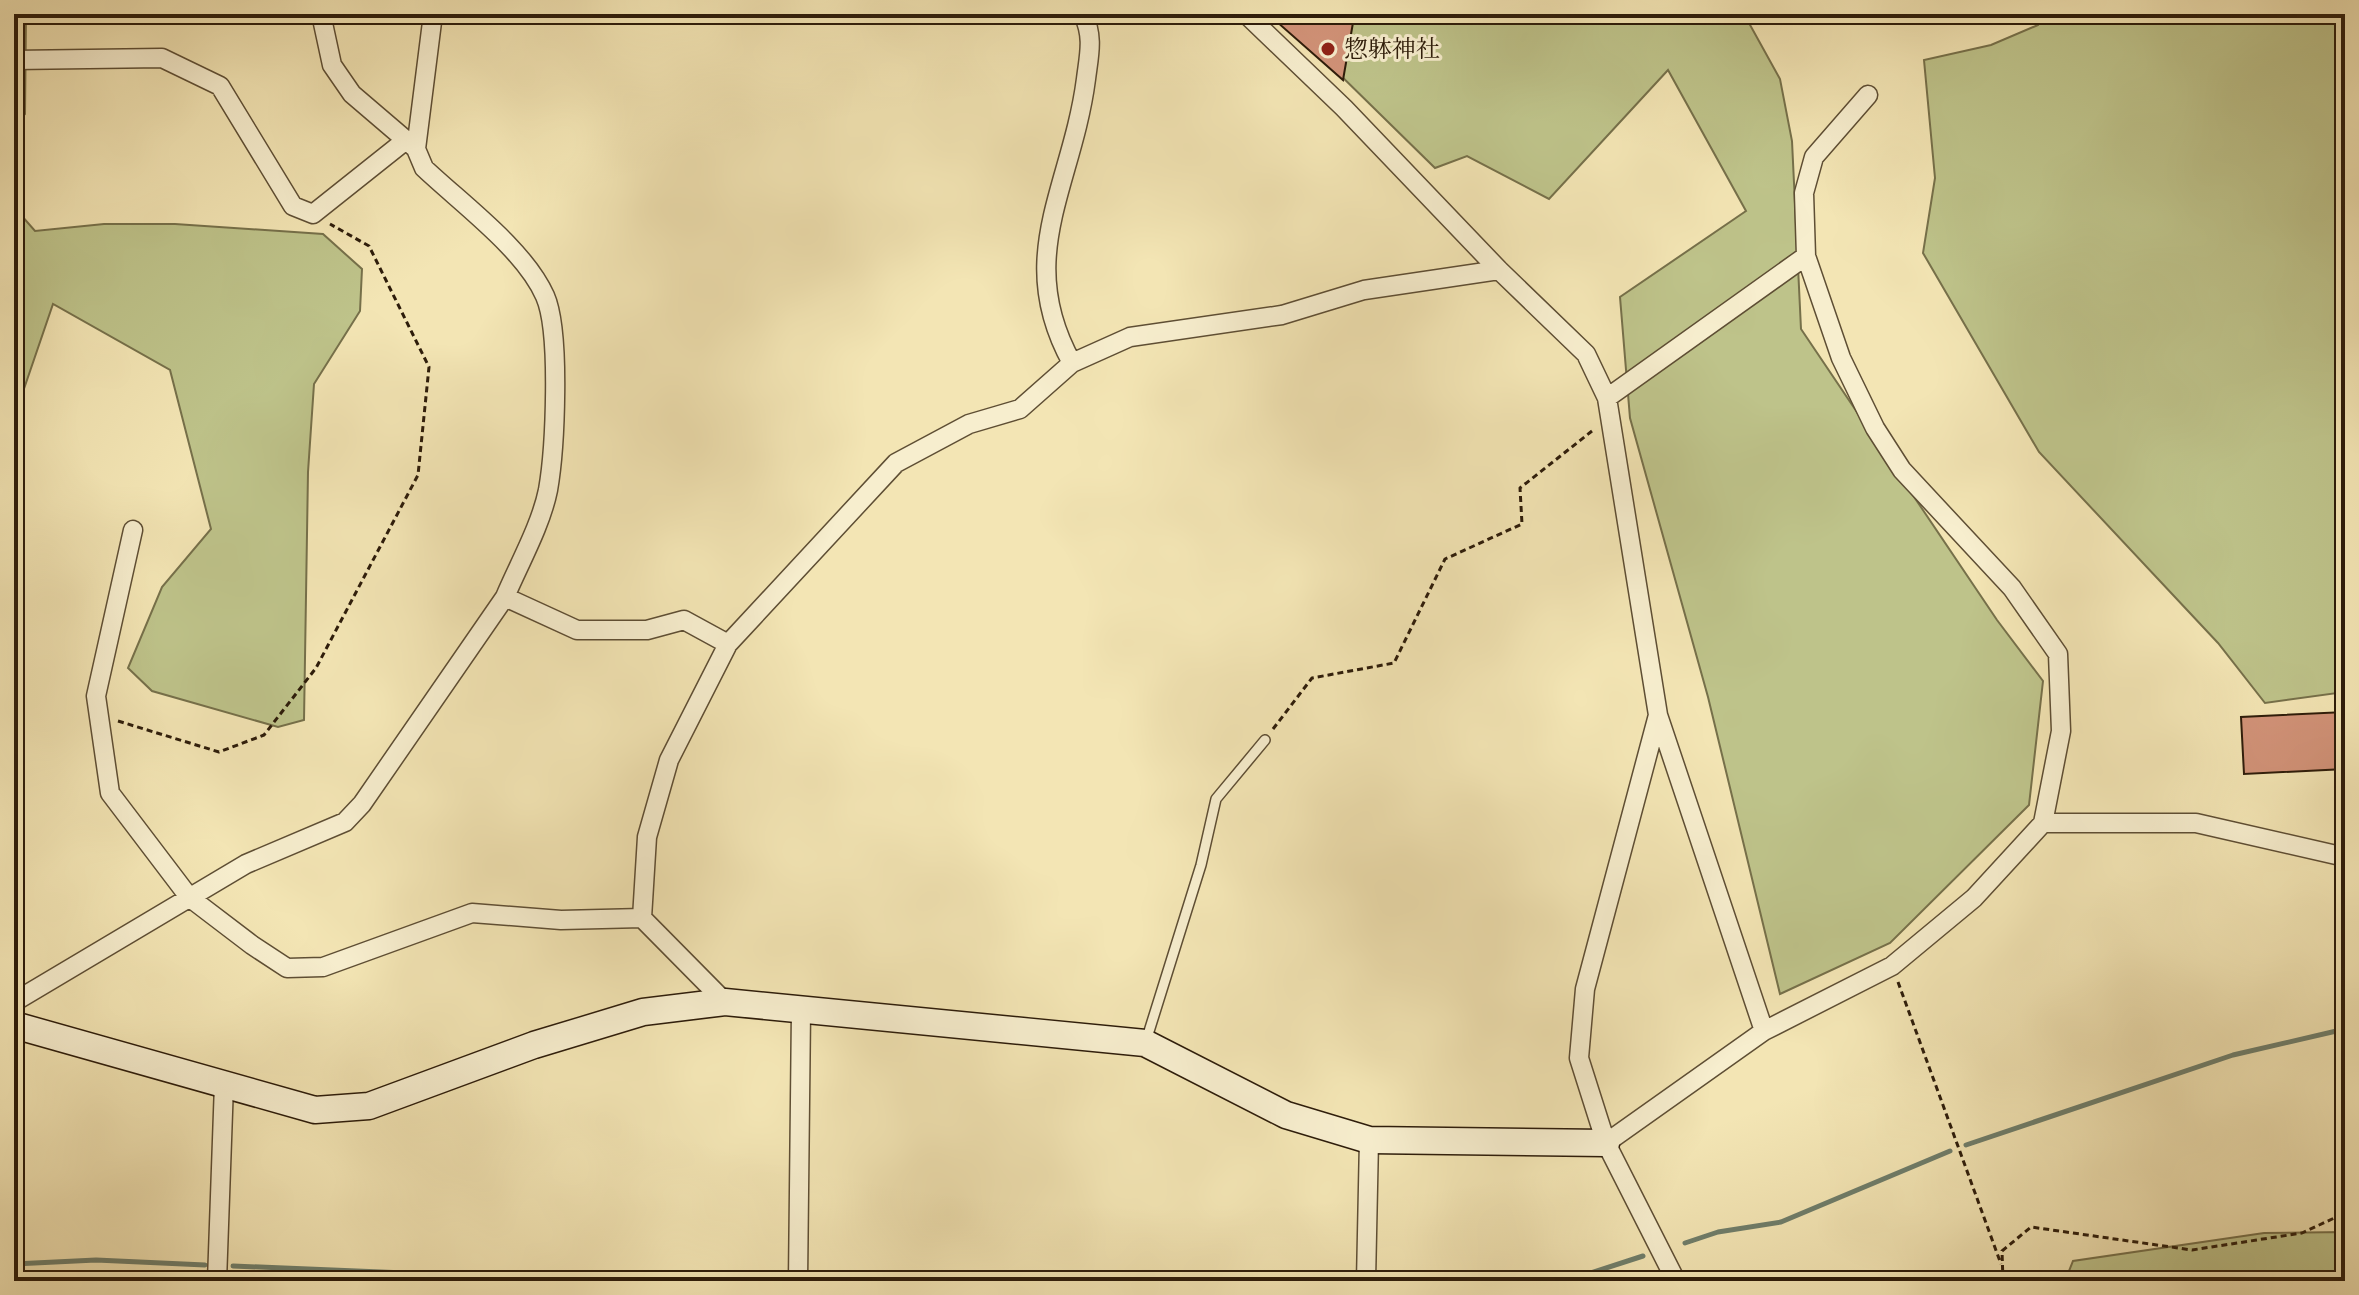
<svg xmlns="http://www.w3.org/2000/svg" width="2359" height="1295" font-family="Cardo,'Noto Serif JP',serif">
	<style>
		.green { fill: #bec38a; stroke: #76704a; stroke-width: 2 }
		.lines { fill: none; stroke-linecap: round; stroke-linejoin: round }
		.stream { stroke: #6f7e6b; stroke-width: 5 }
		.building { fill: #d29379; stroke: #2d1c0a; stroke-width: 2 }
		.lane-casing { stroke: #5e4e34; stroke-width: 12 }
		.street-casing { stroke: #5e4e34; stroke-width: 21 }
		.secondary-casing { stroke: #2d1c0a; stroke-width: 29 }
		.path { stroke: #2d1c0a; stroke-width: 3; stroke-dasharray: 6 4; stroke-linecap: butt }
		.lane { stroke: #f7eece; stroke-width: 9 }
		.street { stroke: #f7eece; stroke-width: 18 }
		.secondary { stroke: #f7eece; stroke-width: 26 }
		.poi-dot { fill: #8f2418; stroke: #f7eece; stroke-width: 3 }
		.labels { text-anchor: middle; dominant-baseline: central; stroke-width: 6; stroke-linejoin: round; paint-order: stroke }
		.poi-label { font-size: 24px; fill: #2d1c0a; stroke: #f7eece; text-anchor: start }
	</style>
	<rect width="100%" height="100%" fill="#f3e5b4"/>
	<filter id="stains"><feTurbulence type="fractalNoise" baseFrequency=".0025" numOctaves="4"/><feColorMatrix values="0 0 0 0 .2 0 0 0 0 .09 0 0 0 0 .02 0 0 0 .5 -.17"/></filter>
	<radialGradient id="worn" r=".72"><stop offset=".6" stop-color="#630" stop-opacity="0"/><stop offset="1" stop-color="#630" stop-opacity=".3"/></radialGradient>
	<!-- green -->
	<path class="green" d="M14,14H26L25,114L14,124Z
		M1278,14H1744L1780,79L1792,141L1801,329L1997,620L2043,681L2029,805L1890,943L1780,994L1708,697L1630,418L1620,297L1746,211L1668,70L1549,199L1467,156L1435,168Z
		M2040,14H2345V692L2265,703L2218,643L2039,452L1923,253L1935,178L1924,60L1991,45L2038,25Z
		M14,207L35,231L104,224H175L323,234L362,269L360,311L314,384L308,472L304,720L278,727L152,691L128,668L162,587L211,529L170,370L53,304L14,418Z
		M2345,1232V1281H2065L2073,1261L2264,1233Z"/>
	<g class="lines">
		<!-- stream -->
		<path class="stream" d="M1966,1145L2233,1055L2345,1029
			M1685,1243L1718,1232L1781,1222L1950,1151
			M14,1264L96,1260L205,1265
			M233,1266L601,1281
			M1566,1281L1643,1256"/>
	</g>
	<!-- building -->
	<path class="building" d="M1268,14H1348L1354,17L1343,80Z
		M2345,712V769L2244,774L2241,717Z"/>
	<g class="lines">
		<defs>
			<path id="lane" d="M1146,1041L1201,865L1216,799L1265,740"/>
			<path id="street" d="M321,14L332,65L352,94L414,147
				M1246,14L1344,108L1499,270L1586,354L1607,398L1658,715L1585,989L1579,1058L1606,1143L1676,1281
				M14,60L162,58L220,86L293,206L313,214L406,140
				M1072,363C1013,257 1072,187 1086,79C1089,55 1094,37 1083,14
				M1607,398L1806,256
				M133,530L96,696L110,793L189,897L252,945L287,968L323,967L472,913L561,920L642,918
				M505,597L577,630H647L684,620L728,644
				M1658,715L1764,1031
				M2043,823H2196L2345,857
				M14,1002L246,864L345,822L362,804L505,597C519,564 541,525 548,490C555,450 561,332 545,296C524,249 462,204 424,168L416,149L433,14
				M725,1002L642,918L647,837L669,760L728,644L896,463L969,424L1020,409L1072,363L1130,337L1282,315L1364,290L1499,270
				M1606,1143L1764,1031L1892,966L1974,898L2043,823L2061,731L2058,654L2012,588L1902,470L1875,428L1841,358L1806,256L1804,193L1814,157L1868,95
				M217,1281L224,1084
				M798,1281L801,1011
				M1366,1281L1369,1140"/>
			<path id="secondary" d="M14,1025L315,1110L369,1106L534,1045L643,1012L725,1002L1145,1043L1286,1115L1369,1140L1606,1143"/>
		</defs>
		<!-- lane casing -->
		<use href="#lane" class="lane-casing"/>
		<!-- street casing -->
		<use href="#street" class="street-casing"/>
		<!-- secondary casing -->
		<use href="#secondary" class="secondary-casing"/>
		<!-- path -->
		<path class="path" d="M118,721L219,752L264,735L316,668L418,475L429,367L369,246L330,224
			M1273,729L1312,678L1394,663L1445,559L1522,524L1520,488L1592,431
			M1898,982L2001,1264
			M2003,1281L2002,1251L2031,1227L2192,1250L2302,1233L2345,1213"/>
		<!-- lane -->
		<use href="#lane" class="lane"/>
		<!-- street -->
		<use href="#street" class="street"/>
		<!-- secondary -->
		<use href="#secondary" class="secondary"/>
	</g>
	<!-- markers -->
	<circle class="poi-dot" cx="1328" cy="49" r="8"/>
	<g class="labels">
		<!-- poi labels -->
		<g class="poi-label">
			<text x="1344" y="49">惣躰神社</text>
		</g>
	</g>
	<!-- margin -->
	<rect width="2359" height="1295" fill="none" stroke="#f3e5b4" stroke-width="48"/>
	<rect x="16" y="16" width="2327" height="1263" fill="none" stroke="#2d1c0a" stroke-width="4"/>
	<rect x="24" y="24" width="2311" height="1247" fill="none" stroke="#2d1c0a" stroke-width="2"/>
	<rect width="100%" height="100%" filter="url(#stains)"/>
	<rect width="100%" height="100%" fill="url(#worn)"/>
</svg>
